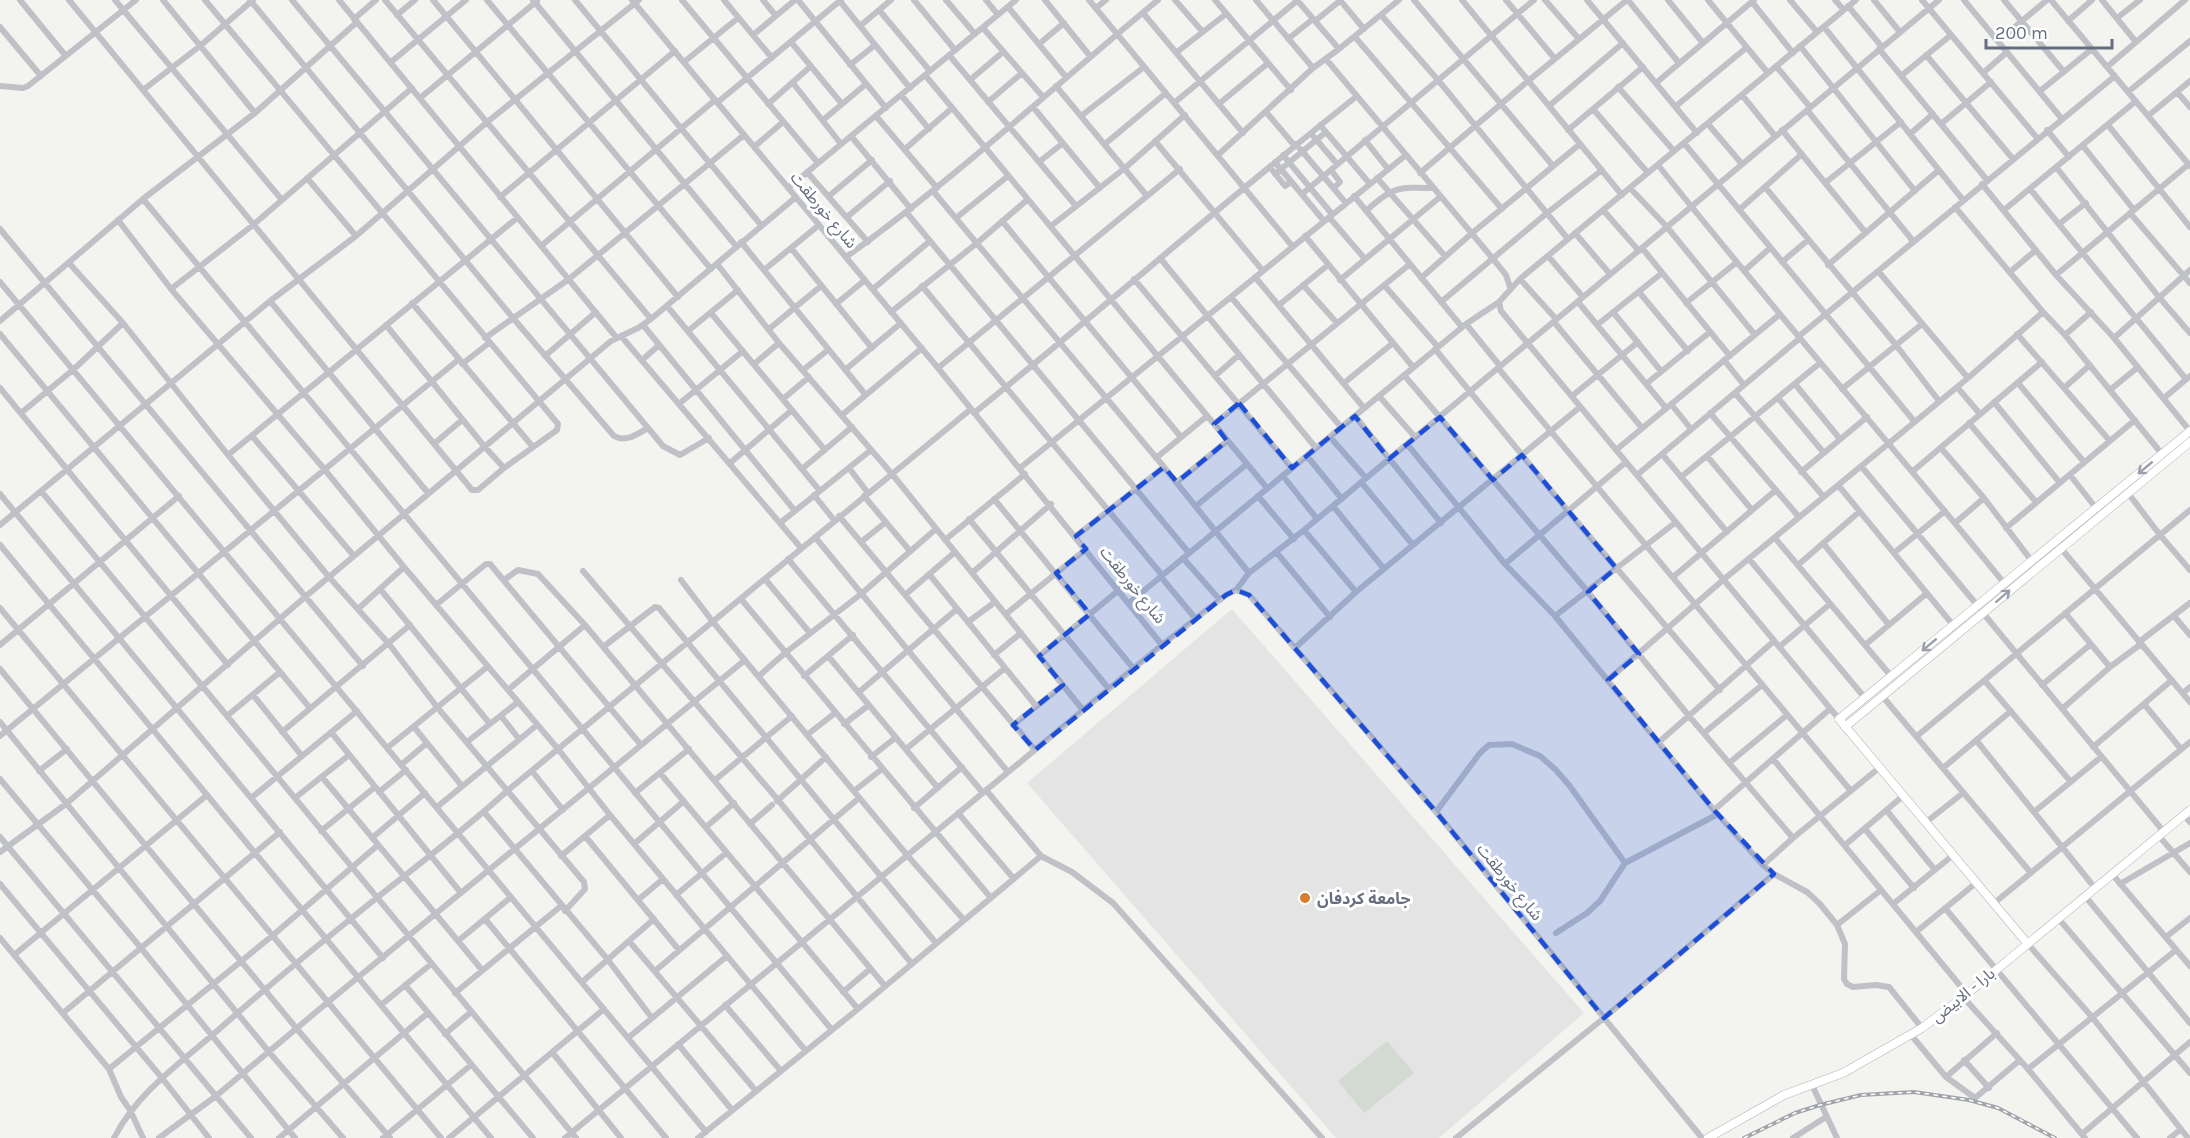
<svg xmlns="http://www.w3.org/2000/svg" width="2190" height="1138" font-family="Karla,'Noto Sans Arabic',sans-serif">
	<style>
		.built { fill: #e4e4e4 }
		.green { fill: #d3dad2 }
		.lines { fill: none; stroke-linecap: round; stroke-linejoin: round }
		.major-casing { stroke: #b3b5b9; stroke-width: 9 }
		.minor { stroke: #bfc1c6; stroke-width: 6 }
		.major { stroke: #fff; stroke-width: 8 }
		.rail-casing { stroke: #a2a5ac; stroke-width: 4 }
		.rail { stroke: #fff; stroke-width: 1.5; stroke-dasharray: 4.5; stroke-linecap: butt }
		.oneway { stroke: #9ba0ac }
		.marked { fill: #1d4ed8; fill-opacity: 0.2; stroke: #1d4ed8; stroke-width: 4.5; stroke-dasharray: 12 8; stroke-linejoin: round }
		.poi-dot { fill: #d67d2e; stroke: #fff; stroke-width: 2 }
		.labels { text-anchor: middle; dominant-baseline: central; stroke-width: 6; stroke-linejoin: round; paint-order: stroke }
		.street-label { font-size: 16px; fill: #656d7f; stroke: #fff }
		.poi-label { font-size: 16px; font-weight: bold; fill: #656d7f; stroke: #fff; text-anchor: start }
	</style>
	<rect width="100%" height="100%" fill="#f3f4f0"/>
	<!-- built -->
	<path class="built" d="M1232,609L1584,1013L1439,1138H1336L1027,783Z"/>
	<!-- green -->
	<path class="green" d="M1387,1041L1414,1073L1364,1113L1338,1081Z"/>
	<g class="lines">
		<defs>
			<path id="major" d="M1845,727L2190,442
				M2027,943L1839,719L2190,431
				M1708,1138L1784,1095L1843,1073L1922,1028L1967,994L2190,810"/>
		</defs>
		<!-- major casing -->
		<use href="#major" class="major-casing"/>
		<!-- minor -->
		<path class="minor" d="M20,0L65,55
			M69,0L472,490H478L504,468L557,430L558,424L205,0
			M115,0L282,200
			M163,0L255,113
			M250,0L513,318L614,436C626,443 637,434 648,428
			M292,0L663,446L680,455L709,438
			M339,0L616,337
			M385,0L651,319
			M433,0L678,297
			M487,0L711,269
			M533,0L736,246
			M575,0L761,225
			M632,0L938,368L1162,645L1226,595L1236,590L1249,595L1436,812L1702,1138
			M682,0L818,163
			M724,0L772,58
			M763,0L776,16
			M798,0L886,108
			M839,0L910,88
			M914,0L955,50
			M946,0L975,34
			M986,0L998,15
			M1045,0L1090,56
			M1089,0L1293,247
			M1175,0L1202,31
			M1215,0L1291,90
			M1256,0L1313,68
			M1297,0L1339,49
			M1340,0L1364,29
			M1414,0L1553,166
			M1462,0L1622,195
			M1506,0L1555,59
			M1545,0L1579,39
			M1587,0L1697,133
			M1628,0L1679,63
			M1668,0L1703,43
			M1708,0L1768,73
			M1790,0L1817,32
			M1835,0L1844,10
			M1874,0L1900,32
			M1922,0L2038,139
			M1964,0L2062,119
			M2004,0L2064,72
			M2051,0L2190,166
			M2102,0L2136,42
			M1752,2L1793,53
			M1848,6L1882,47
			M1008,7L1066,77
			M1096,8L1106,0
			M879,10L930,71
			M1143,13L1243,133
			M397,15L415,0
			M1381,15L1438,80L1568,239
			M2117,18L2140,0
			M354,19L376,0
			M1315,21L1341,0
			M2068,21L2092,0
			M860,26L891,0
			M0,27L41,76
			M1824,27L1963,200
			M983,28L1043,97
			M753,35L795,0
			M1355,37L1502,209
			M1288,39L1313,19
			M1998,41L2047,0
			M791,42L842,104
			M1039,44L1064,23
			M1800,46L1915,191
			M1879,49L1987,180
			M1177,52L1226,14
			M949,55L1076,206
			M1926,55L2013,159
			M1326,59L1494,260L1506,275L1510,287
			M391,62L466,0
			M684,62L738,18
			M850,65L875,45
			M1776,66L1810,107
			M2107,67L2185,0
			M1983,73L2007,52
			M925,75L1267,488
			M1901,76L1951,35
			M970,80L1003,52
			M793,83L841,144
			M1656,83L1754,0
			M0,86L23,88L28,86L136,0
			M1056,86L1147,196
			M1618,87L1674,151
			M143,90L200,46L253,0
			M2040,91L2092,49
			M2128,92L2190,41
			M2177,92L2190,107
			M901,95L929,129
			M1742,95L1775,136
			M420,98L537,1
			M718,102L841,0
			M988,102L1022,73
			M1174,103L1298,0
			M1220,103L1267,64
			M768,104L811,66
			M1549,106L1623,43
			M1676,106L1746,48
			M1033,107L1100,188
			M1593,109L1648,173
			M1807,110L1913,241
			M1266,112L1294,145
			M876,116L937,188
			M1081,116L1144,67
			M2148,116L2190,81
			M823,120L866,84
			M1708,124L1742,164
			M1941,124L1991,82
			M1320,125L1370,184
			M2108,125L2190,227
			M1568,130L1643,67
			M1782,130L1866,233
			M2047,130L2069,157
			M1910,134L1933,114
			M851,136L911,209
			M1314,137L1337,164
			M1365,140L1388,169
			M1155,141L1263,271
			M1684,143L1914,421
			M1105,144L1166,93
			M1296,144L1346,203
			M2083,146L2134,210
			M754,147L783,122
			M905,149L951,109
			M1218,155L1313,68L1339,49L1399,0
			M1283,155L1332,214
			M1039,162L1063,143
			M1275,162L1324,221
			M1658,165C1771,307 1890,443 2004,583
			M2056,167L2158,296L2190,333
			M1331,170L1340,182L1334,188
			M1273,171L1285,186L1291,182
			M807,172L868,242
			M1420,173L1528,81L1627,0
			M1275,174L1326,132
			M307,178L356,236
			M1377,178L1445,256
			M1825,183L1901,122
			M1982,184L2056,275L2114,338L2190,431
			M1765,187L1896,345L1939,401
			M788,188L1016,0
			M1630,188L1667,227L1755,335
			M2030,189L2186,379
			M933,191L1164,467L1249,573
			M1302,194L1534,0
			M829,196L872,160
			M1354,196L1462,327
			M500,197L675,51
			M143,199L832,1030
			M1955,207L2043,312L2065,335L2162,454
			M1603,210L1639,251
			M1739,210L1802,154
			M2004,210L2136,101
			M1366,211C1392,187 1397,187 1432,188
			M906,212L1189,553
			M2130,213L2190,283
			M847,217L890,181
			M1329,217L1365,259
			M956,218L1008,176
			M118,220L171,289L325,470L404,567L558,749L610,815L806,1051
			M1002,221L1181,437
			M2059,224L2086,203
			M1051,226L1125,168L1185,115
			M0,229L363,666
			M1575,233L1610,274
			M1305,236L1413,367
			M741,242L865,394
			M541,246L715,100
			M791,248L872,348
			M1642,248L1730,356
			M1548,256L1583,297
			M846,257C956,178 1054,86 1158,0
			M1160,258L1316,448
			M1782,262L1808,240
			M69,263L123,323L228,455L329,577L389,644L437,707L584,882L585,889L565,911
			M717,264L779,343L892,474L1083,710
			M1828,265L1939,170
			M764,270L819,225
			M1744,271L1770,248
			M1878,271L1968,378
			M2010,272L2036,250
			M2056,275L2189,164
			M1255,277L1364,408
			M1421,278L1471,234L1580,144
			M1134,279L1292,468
			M1520,279L1556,319
			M1340,280L1440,197
			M0,282L706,1132
			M1303,285L1337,323
			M1384,285L1438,347
			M922,286L1162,575
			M171,289L253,225L412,88
			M873,289L930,241
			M1639,292L1688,351
			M1231,297L1341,427
			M270,301L428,493
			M1441,302L1547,213L1602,170
			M1499,302L1501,311L1839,719
			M1578,302L1666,408
			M412,303L533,447
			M1686,303L1737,262
			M836,304L865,280
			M1279,305L1328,265
			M667,306L820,491
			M891,312L977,243L1027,200
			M1613,312L1661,371
			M711,313L825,450
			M0,321L143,199L255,113L357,22
			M1554,322L1642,428
			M1466,324L1500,366
			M386,325L484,446L504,468
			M643,325L795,511
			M1597,325L1662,273
			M769,329L821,286
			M688,331L738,290
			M0,334L310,708
			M2017,334L2110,441
			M2065,335L2091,312
			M621,336L801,548
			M1798,337L2115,76
			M485,338L569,279L744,135
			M2114,338L2190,270
			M1435,349L1568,511L1720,690
			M545,356L596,312
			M642,360L658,346
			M1724,360L1744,385
			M462,364L489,343
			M754,364L779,343
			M938,368L1180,169
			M1498,368L1851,791
			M803,370L828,350
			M845,370L901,323
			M1216,375L1239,355
			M1404,375L1588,592L1689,716L1793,838
			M1344,383L1393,343
			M2018,383L2084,462
			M1646,384L1710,332
			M1795,384L1840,439
			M1957,387L1980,414
			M0,388L228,665
			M2064,388L2090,365
			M1842,389L1922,324
			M2110,390L2138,367
			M1735,393L1823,496
			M1379,396L1415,437
			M1572,396L1638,342
			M1778,398L1824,453
			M2164,398L2190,376
			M783,399L809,377
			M1994,402L2060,483
			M680,403L743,351
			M1671,404L1691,429
			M21,413L74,369L123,323
			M974,413C1103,309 1227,199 1357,96
			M1710,413L1799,517
			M842,415L922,348
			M1355,416L1441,523
			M1969,423L2036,502
			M1214,424L1410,264
			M252,436L354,556
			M1330,437L1366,478
			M435,443L462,420
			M1407,444L1505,564L1555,616L1714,810L1763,865L1774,874L1807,892L1820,904L1837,925L1845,944L1844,979L1847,984L1853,987L1876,985L1889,987L1922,1028
			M1941,448L1984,498L2031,560
			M1616,450L1780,314
			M1662,454L1727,532
			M228,455L517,218
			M1307,456L1342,499
			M1707,456L1752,510
			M1156,458L1207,416
			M730,463L792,410
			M1861,466L1977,605
			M849,468L868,493
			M1020,468L1406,155
			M802,469L852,427
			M1913,471L2042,362
			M1801,472L1867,417
			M1637,475L1800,338
			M2070,475L2096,508
			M1283,476L1317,519
			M1681,477L1820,363
			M1177,482L1227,441
			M1361,482L1413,545
			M1838,485L1953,625
			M41,491L576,1138
			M2128,493L2160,535L2190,570
			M0,494L383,958
			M814,495L834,520
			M864,496L910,551
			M1258,496L1294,539
			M994,499L1133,668
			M1196,506L1247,464
			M1333,506L1384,569
			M839,516L1035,750
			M969,519L1109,689
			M780,523L871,450
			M1955,523L1984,498
			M0,525L270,301L356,236L486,123L639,0
			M2006,528L2135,420
			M1304,530L1356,592
			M1076,536L1164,467
			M815,537L1008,772
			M1775,538L1891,676
			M945,540L1025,474
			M861,542L886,522
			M1823,543L1889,625
			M0,545L491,1138
			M2059,546L2190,702
			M1277,553L1330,617
			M1894,553L1945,511
			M1183,558L1220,600
			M788,559L983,793
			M1749,559L1865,698
			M1505,564L1626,462
			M1798,565L1859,512
			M583,571L778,800L912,964
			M972,573L1051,504
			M929,574L1036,706
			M1161,577L1195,618
			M1673,577L1776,490
			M765,579L810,633
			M504,580L518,570L538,574L585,625L885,986
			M681,580L713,622L907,855L964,920
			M381,590L490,724
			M1236,590L1249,573L1304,530L1939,0
			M905,595L955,552
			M741,599L991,898
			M1129,603L1466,324L1499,302L1520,279L1856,0
			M436,605L486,564H490L641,745
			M0,608L441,1138
			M358,609L404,567
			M1983,613L2164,832
			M2065,613L2110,667
			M1006,614L1086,549
			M1555,616L1676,522
			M2174,616L2190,635
			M968,622L995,602
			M2139,642L2190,603
			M0,645L179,496
			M1865,645L1926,594
			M603,647L655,607L659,608L936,943
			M1296,647L1356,592L1580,407
			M1779,647L1830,604
			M994,655L1021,633
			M828,656L938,788
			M1039,656L1119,590
			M0,669L297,1029L390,1138
			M759,676L785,653L861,594L936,529
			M804,676L853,635
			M1608,680L1723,580L1968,378L2043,312
			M1985,681L2071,782
			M2042,685L2091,644
			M508,690L585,625
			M859,692L957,609
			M2183,693L2190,687
			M253,695L302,756
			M1883,697L2031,873
			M2144,704L2181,749
			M2062,709L2110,667L2141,644
			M227,716L280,672
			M501,716L519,739
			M0,722L269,1052L343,1138
			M844,724L869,705
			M1013,725L1063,685
			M414,727L462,786
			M282,732L410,625
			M331,732L461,893
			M1704,733L1762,685
			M807,735L835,713
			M0,736L458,360
			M1917,736L2190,510
			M1976,740L2095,888
			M467,742L518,702
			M1659,742L1774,641
			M2093,747L2172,680
			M387,748L487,667
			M906,749L1005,668
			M871,757L895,738
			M1773,759L1967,994
			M1729,763L1787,715
			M401,765L427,743
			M1943,768L2011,711
			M39,771L67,749
			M532,771L563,810
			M660,773L858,1009
			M322,777L482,970
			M0,779L141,948L295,1138
			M715,780L792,716
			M986,790L1041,856L1072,872L1113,903L1322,1138
			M854,791L882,769
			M379,792L406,770
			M635,793L689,749
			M251,798L357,711
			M295,798L349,755
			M777,801L826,757
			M437,807L537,725
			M914,808L962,767
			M1714,810L1830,709
			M1887,811L1935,870
			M484,812L608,960L652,1018
			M1436,812L1480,753L1489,745L1512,744L1540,756L1555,769L1569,785L1625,863
			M2034,812L2101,757
			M958,813L1014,879
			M2184,815L2190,822
			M1925,823L1963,793
			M750,824L772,805
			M706,827L734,803
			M1865,829L1914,888
			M321,831L375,787
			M585,836L679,950
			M2159,836L2190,872
			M0,837L251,1138
			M372,838L425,793
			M634,844L684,801
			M1845,845L1903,796
			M0,852L66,804L305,597L611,341L638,328L651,319L796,197
			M561,856L610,815
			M1763,865L1793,838L1879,768
			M2112,874L2190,966
			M0,884L162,1078L209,1138
			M2120,884L2190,843
			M676,895L726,853
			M2085,896L2190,1023
			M638,900L663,879
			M1893,904L1952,856
			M1993,904L2190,742
			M1945,908L2137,1138
			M2058,918L2190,1073
			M485,919L666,1138
			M1837,925L1881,890
			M1916,932L1976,883
			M1556,933L1587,913L1600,901L1625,863L1718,814
			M2166,937L2190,918
			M0,938L109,1069L121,1097L130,1110L143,1138
			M458,941L511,897
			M629,941L756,1091
			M2027,943L2092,1017L2188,1138
			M14,955L207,795
			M655,971L859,798
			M582,982L654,919
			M405,985L533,1138
			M843,992L870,969
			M455,993L561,906
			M1963,997L2028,1069L2085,1138
			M381,1005L431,964
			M725,1005L781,1071
			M63,1013L280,832
			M445,1034L471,1012
			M1911,1035L1946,1077L1975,1098L2020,1060
			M628,1038L727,956
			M678,1044L732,1110
			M552,1052L621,1138
			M1964,1060L1989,1088
			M109,1069L272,936L378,845
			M2028,1069L2176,950
			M1946,1077L1997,1033
			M1812,1085L1837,1138
			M2082,1134L2190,1042
			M114,1138C137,1093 179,1064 217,1031C261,992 307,954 353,917C404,875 458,836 507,791L971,409
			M159,1138L216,1096L328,1002L745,660
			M279,1138L428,1013
			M383,1138L471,1065
			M449,1138L604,1009
			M565,1138L1162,645
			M698,1138L858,1009L1041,856
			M1456,1138L1604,1018L1774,874
			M1793,1138L1826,1117
			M2170,1138L2181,1129"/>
		<!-- major -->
		<use href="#major" class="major"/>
		<defs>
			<path id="rail" d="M1744,1138L1795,1113L1820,1105L1861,1095L1914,1092L1969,1100L1998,1108L2055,1138"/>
		</defs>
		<!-- rail casing -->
		<use href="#rail" class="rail-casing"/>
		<!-- rail -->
		<use href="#rail" class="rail"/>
	</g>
	<!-- one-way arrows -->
	<defs><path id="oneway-shaft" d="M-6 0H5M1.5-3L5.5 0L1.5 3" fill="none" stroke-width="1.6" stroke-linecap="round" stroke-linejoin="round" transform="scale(1.5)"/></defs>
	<g class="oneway">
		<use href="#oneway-shaft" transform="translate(2145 468) rotate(140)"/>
		<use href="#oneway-shaft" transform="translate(2003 596) rotate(-41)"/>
		<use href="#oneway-shaft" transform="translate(1929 645) rotate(140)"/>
	</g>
	<!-- marked area -->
	<path class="marked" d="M1239,403L1292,468L1355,416L1389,459L1440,417L1493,480L1522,455L1616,568L1588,592L1639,654L1608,680L1714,810L1774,874L1604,1018L1436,812L1249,595L1236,590L1226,595L1035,750L1013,725L1063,685L1039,656L1090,614L1056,573L1086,549L1076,536L1164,467L1177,482L1227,441L1214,424Z"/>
	<!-- markers -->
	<circle class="poi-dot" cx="1305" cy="898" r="6"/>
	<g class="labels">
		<!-- street labels -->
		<g class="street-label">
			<text transform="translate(824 210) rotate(50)">شارع خورطقت</text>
			<text transform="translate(1133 585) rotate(51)">شارع خورطقت</text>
			<text transform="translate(1510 882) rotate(51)">شارع خورطقت</text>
			<text transform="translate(1963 995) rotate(-39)">بارا - الابيض</text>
		</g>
		<!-- poi labels -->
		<g class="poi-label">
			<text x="1317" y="898">جامعة كردفان</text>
		</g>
	</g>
	<!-- scale -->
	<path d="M1986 39v9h126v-9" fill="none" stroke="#656d7f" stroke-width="3"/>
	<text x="1995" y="39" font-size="18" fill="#656d7f" stroke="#ffffff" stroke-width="4.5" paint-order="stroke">200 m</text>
</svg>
